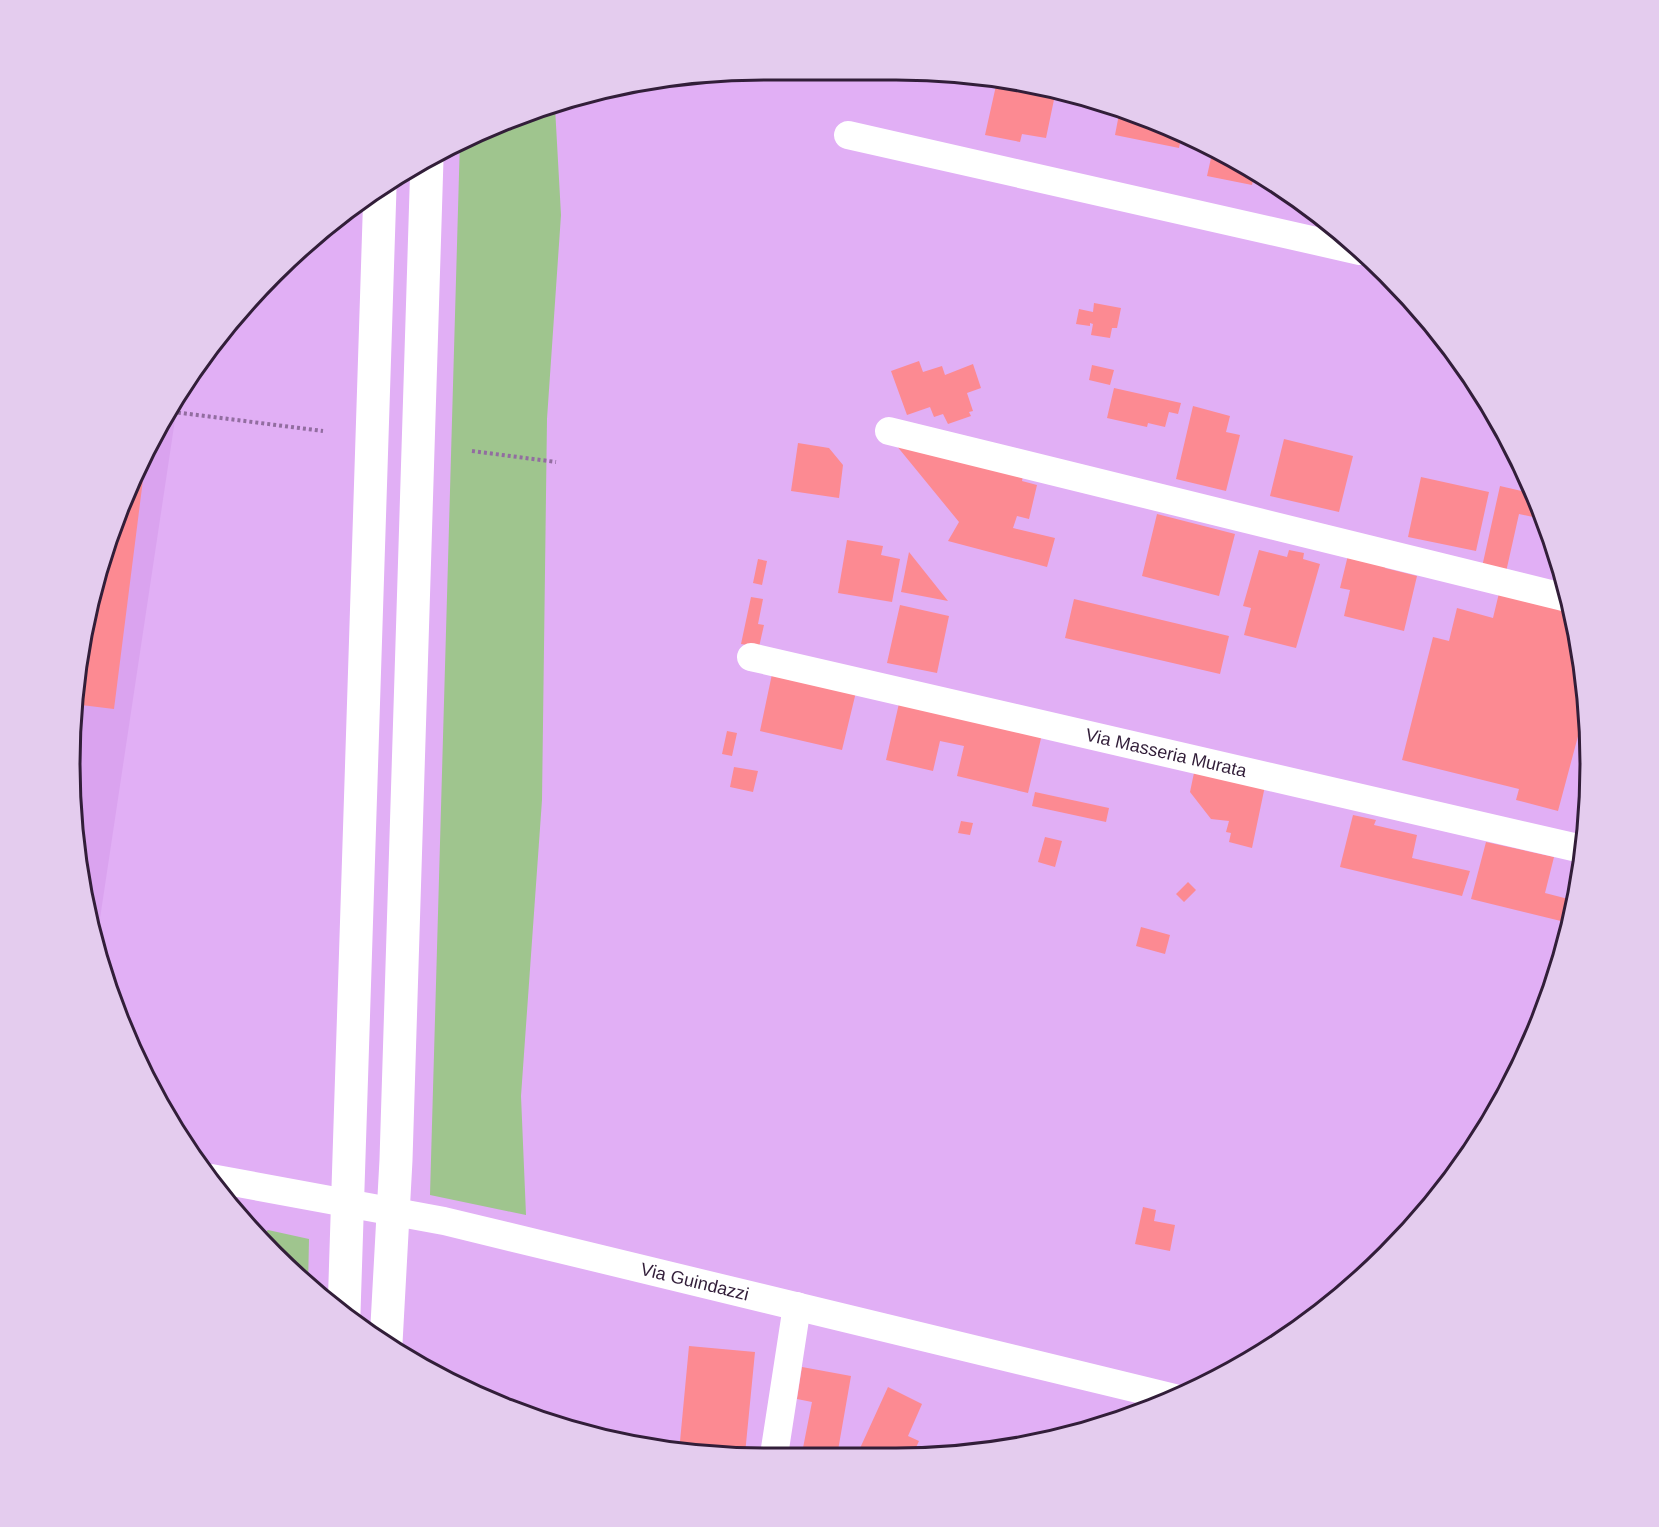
<svg xmlns="http://www.w3.org/2000/svg" width="1659" height="1527" font-family="Helvetica,sans-serif">
	<style>
		.built { fill: #daa3ef }
		.green { fill: #9fc58e }
		.building { fill: #fc8a92 }
		.lines { fill: none; stroke-linecap: round; stroke-linejoin: round }
		.path { stroke: #926da0; stroke-width: 4; stroke-dasharray: 3 3; stroke-linecap: butt }
		.street { stroke: #fff; stroke-width: 28 }
		.highway { stroke: #fff; stroke-width: 33 }
		.labels { text-anchor: middle; dominant-baseline: central; stroke-width: 6; stroke-linejoin: round; paint-order: stroke }
		.street-label { font-size: 18px; fill: #321e39; stroke: #f4dbfe }
		.rim { fill: none; stroke: #321e39; stroke-width: 3 }
	</style>
	<rect width="100%" height="100%" fill="#e1aff5"/>
	<!-- built -->
	<path class="built" d="M179,393L96,945L82,899L70,718L93,583L162,417Z"/>
	<!-- green -->
	<path class="green" d="M555,107L561,215L547,419L542,800L521,1096L526,1215L430,1195L460,139Z
		M268,1230L309,1239L308,1287L261,1235Z"/>
	<!-- building -->
	<path class="building" d="M997,81L1031,82L1056,90L1046,138L1022,134L1020,142L985,135Z
		M1120,109L1162,122L1182,133L1179,148L1115,135Z
		M1213,149L1255,172L1252,185L1207,176Z
		M1274,182L1282,186L1296,198L1272,193Z
		M1094,303L1121,308L1117,328H1112L1110,338L1091,335L1093,324L1090,323V326L1076,324L1079,309L1093,312Z
		M919,361L923,372L942,366L945,375L973,364L981,388L967,393L973,411L969,412L971,416L948,424L943,414L934,417L930,407L907,415L891,371Z
		M1092,365L1114,370L1110,385L1089,380Z
		M1114,388L1181,403L1178,414L1169,412L1165,427L1148,423L1147,427L1107,418Z
		M1193,406L1230,416L1226,432L1240,435L1226,491L1176,479Z
		M1284,439L1353,456L1339,512L1270,496Z
		M798,443L829,448L843,465L839,498L791,491Z
		M896,445L1023,476L1022,481L1037,485L1029,519L1017,516L1013,528L1055,538L1047,567L948,541L959,522Z
		M146,456L114,709L73,704L93,583Z
		M1421,477L1489,492L1476,551L1408,537Z
		M1500,486L1535,494L1537,499L1533,517L1519,514L1506,572L1482,567Z
		M1157,514L1235,534L1219,596L1142,576Z
		M847,540L883,546L881,555L900,559L892,602L838,593Z
		M1350,547L1387,556L1385,568L1417,576L1404,631L1344,616L1350,590L1340,588Z
		M1259,550L1287,557L1289,550L1304,553L1303,559L1320,564L1296,648L1244,635L1251,608L1243,606Z
		M909,552L948,601L901,592Z
		M758,559L767,561L762,585L753,583Z
		M1499,593L1572,611L1577,628L1585,710L1558,811L1516,800L1519,789L1402,760L1433,637L1449,641L1457,608L1493,618Z
		M751,597L763,599L758,624L764,625L759,647L741,644Z
		M1074,599L1229,636L1220,674L1065,638Z
		M900,605L949,616L937,673L887,663Z
		M772,674L856,692L842,750L760,731Z
		M900,699L1043,730L1028,793L957,776L964,746L940,741L933,771L886,760Z
		M727,731L737,733L732,756L722,754Z
		M734,767L758,771L753,792L730,787Z
		M1195,768L1265,786L1252,848L1229,842L1231,833L1226,832L1229,821L1211,819L1190,792Z
		M1035,792L1109,808L1106,822L1032,806Z
		M1353,815L1376,820L1374,825L1417,835L1412,858L1470,871L1462,896L1340,867Z
		M961,821L973,823L970,835L958,833Z
		M1045,837L1062,841L1055,867L1038,862Z
		M1486,842L1554,857L1545,893L1576,901L1569,923L1471,899Z
		M1188,882L1196,890L1184,902L1176,894Z
		M1141,927L1170,935L1165,954L1136,946Z
		M1143,1207L1156,1210L1154,1221L1175,1225L1170,1251L1135,1244Z
		M689,1346L755,1352L745,1454L679,1452Z
		M802,1367L851,1376L837,1456L802,1453L812,1402L797,1399Z
		M888,1387L922,1404L908,1436L919,1441L912,1456L856,1457Z"/>
	<g class="lines">
		<!-- path -->
		<path class="path" d="M166,411L323,431
			M472,451L556,462"/>
		<!-- street -->
		<g class="street">
			<path d="M848,135L1360,251"/>
			<path d="M889,431L1567,598"/>
			<path id="s1" d="M751,657L1582,849"/>
			<path id="s2" d="M211,1178L444,1221L1175,1398"/>
			<path d="M774,1455L797,1306"/>
		</g>
		<!-- highway -->
		<path class="highway" d="M344,1313L380,188
			M386,1343L396,1160L427,159"/>
	</g>
	<g class="labels">
		<!-- street labels -->
		<g class="street-label">
			<text stroke="none"><textPath href="#s1" startOffset="426">Via Masseria Murata</textPath></text>
			<text stroke="none"><textPath href="#s2" startOffset="495">Via Guindazzi</textPath></text>
		</g>
	</g>
	<!-- crop -->
	<path d="M0 0H1659V1527H0ZM764 80H896A684 684 0 0 1 1580 764V764A684 684 0 0 1 896 1448H764A684 684 0 0 1 80 764V764A684 684 0 0 1 764 80Z" fill="#e4ccee" fill-rule="evenodd"/>
	<path class="rim" d="M764 80H896A684 684 0 0 1 1580 764V764A684 684 0 0 1 896 1448H764A684 684 0 0 1 80 764V764A684 684 0 0 1 764 80Z"/>
</svg>
